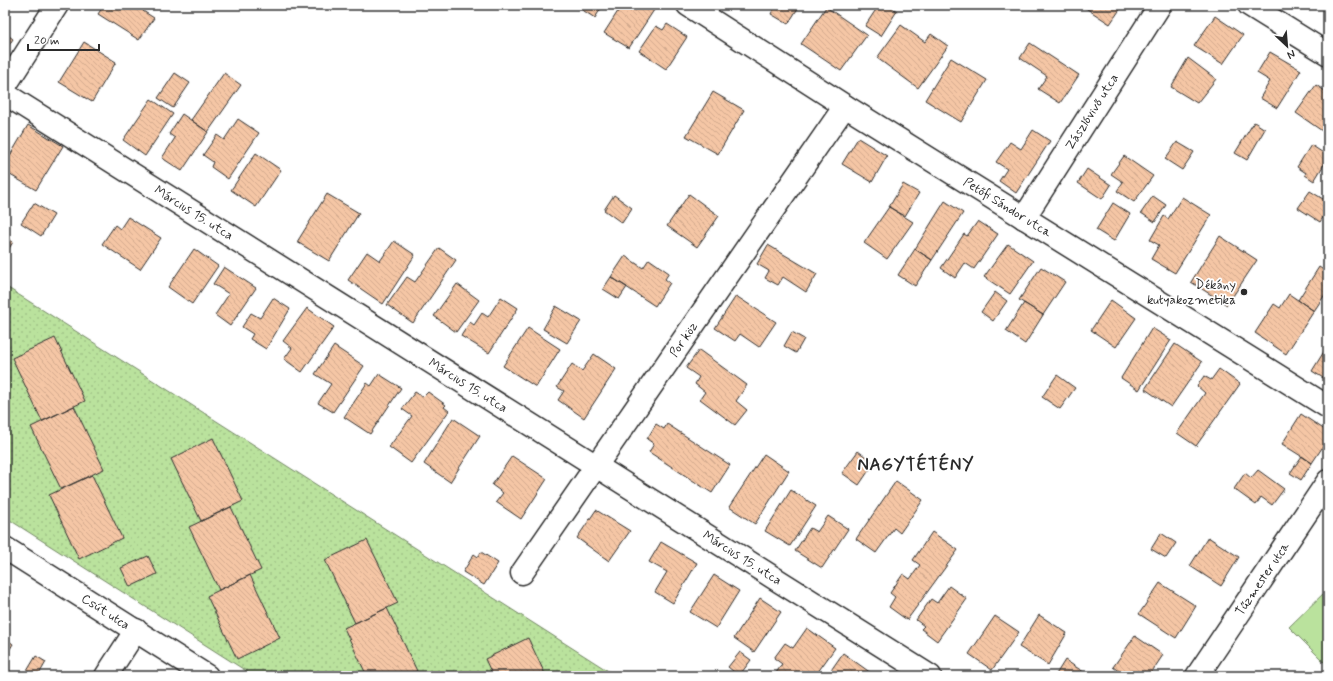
<svg xmlns="http://www.w3.org/2000/svg" width="1333" height="681" font-family="Mynerve,sans-serif">
	<style>
		.grass { fill: #bae29d; stroke: #728664 }
		.park { fill: url(#park-dots); stroke: #728664 }
		.building { fill: url(#building-back-hatch); stroke: #2b2b2b }
		.lines { fill: none; stroke-linecap: round; stroke-linejoin: round }
		.street-casing { stroke: #2b2b2b; stroke-width: 25 }
		.street { stroke: #fff; stroke-width: 22 }
		.poi-dot { fill: #2b2b2b; stroke: #fff; stroke-width: 1.5 }
		.labels { text-anchor: middle; dominant-baseline: central; stroke-width: 3.5; stroke-linejoin: round; paint-order: stroke }
		.street-label { font-size: 13px; fill: #2b2b2b; stroke: #fff }
		.poi-label { font-size: 13px; fill: #2b2b2b; stroke: #fff; text-anchor: end }
		.district-label { font-size: 17px; font-weight: bold; letter-spacing: 1px; fill: #2b2b2b; stroke: #fff }
	</style>
	<defs>
		<pattern id="park-dots" width="8" height="8" patternUnits="userSpaceOnUse"><rect width="8" height="8" fill="#bae29d"/><path d="M2 2h.1M6 6h.1" fill="none" stroke="#a0c287" stroke-width="1.8" stroke-linecap="round"/></pattern>
		<pattern id="building-back-hatch" width="6" height="6" patternUnits="userSpaceOnUse"><rect width="6" height="6" fill="#f5c6a5"/><path d="M-1 5l2 2M0 0l6 6M5-1l2 2" fill="none" stroke="#d2aa8e"/></pattern>
	</defs>
	<rect width="100%" height="100%" fill="#fff"/>
	<filter id="ink" filterUnits="userSpaceOnUse"><feTurbulence type="fractalNoise" baseFrequency=".025" numOctaves="2"/><feDisplacementMap in="SourceGraphic" scale="8" xChannelSelector="R" yChannelSelector="G"/><feConvolveMatrix kernelMatrix="1 2 1 2 8 2 1 2 1" color-interpolation-filters="sRGB"/></filter>
	<g filter="url(#ink)">
		<!-- grass -->
		<path class="grass" d="M1328,589V666L1289,627Z"/>
		<!-- park -->
		<path class="park" d="M5,286L616,676H254L5,517Z"/>
		<!-- building -->
		<path class="building" d="M104,5H147L143,11L154,18L139,40L98,14Z
			M577,5H603L595,18L576,6Z
			M622,5H646L654,10L629,48L604,33Z
			M769,5H800L788,24L771,14L774,8Z
			M879,5H887L897,11L881,36L865,26Z
			M1081,5H1123L1110,24Z
			M826,7L867,35L841,71L801,44Z
			M1215,16L1243,35L1223,64L1194,46Z
			M667,24L687,37L666,69L639,51L656,26L663,30Z
			M901,25L925,42L931,34L948,46L918,88L877,58Z
			M5,33L13,39L5,51Z
			M84,42L116,62L92,102L59,82Z
			M1030,43L1079,75L1060,103L1038,89L1047,76L1020,58Z
			M1270,52L1301,70L1277,108L1260,98L1270,81L1257,73Z
			M951,58L987,80L961,122L925,100Z
			M1188,58L1216,79L1197,103L1171,87Z
			M175,73L190,83L173,108L158,98Z
			M224,73L241,85L208,132L191,120Z
			M1316,85L1328,93V135L1296,113Z
			M713,92L744,110L718,154L686,136Z
			M151,99L173,114L145,156L123,140Z
			M182,114L208,132L182,171L162,158L175,138L169,134Z
			M238,119L259,133L228,179L211,167L213,162L203,155L217,135L224,140Z
			M1254,122L1265,129L1247,160L1235,153Z
			M28,125L63,146L36,190L5,172V164Z
			M1033,130L1050,141L1016,193L999,181L1007,169L996,162L1010,142L1021,149Z
			M858,138L887,156L872,182L842,164Z
			M1177,142L1194,152L1182,170L1165,159Z
			M1311,145L1328,156V158L1314,181L1305,175L1306,173L1297,167Z
			M256,153L281,170L256,207L231,190Z
			M1124,156L1153,176L1134,202L1117,191L1123,182L1111,174Z
			M1087,169L1111,185L1102,199L1078,183Z
			M903,184L919,193L905,216L889,207Z
			M1310,191L1328,202V210L1320,222L1298,208Z
			M327,194L359,213L329,261L297,242Z
			M689,194L719,216L697,247L667,226Z
			M614,195L632,208L622,223L604,210Z
			M1153,196L1166,205L1155,222L1141,213Z
			M1182,197L1211,215L1175,273L1151,259L1159,245L1150,240L1164,216L1168,219Z
			M945,201L963,213L932,260L915,249Z
			M34,203L54,215L41,236L21,223Z
			M1113,203L1130,214L1114,241L1096,230Z
			M889,207L913,222L887,259L864,243Z
			M128,217L161,238L140,269L102,244L115,225L120,229Z
			M978,221L998,234L974,269L965,263L955,278L941,268L964,234L967,236Z
			M1220,236L1257,260L1227,305L1191,282Z
			M5,237L13,242L5,255Z
			M394,241L415,255L383,304L348,280L367,252L380,261Z
			M1008,244L1033,261L1010,294L984,277Z
			M768,245L817,274L806,292L783,277L778,285L765,278L769,271L757,264Z
			M439,248L456,260L413,323L387,305L407,277L415,282Z
			M194,249L218,266L192,304L168,287Z
			M915,249L932,260L915,286L898,275Z
			M625,256L643,268L649,259L669,273L665,279L670,283L655,306L611,277Z
			M224,267L256,288L230,326L215,315L229,294L213,284Z
			M1041,267L1065,282L1043,315L1019,300Z
			M1319,267L1328,273V290L1314,311L1298,300Z
			M611,277L627,287L619,299L603,289Z
			M457,284L479,300L456,332L434,316Z
			M995,292L1007,301L993,321L981,312Z
			M1289,294L1314,311L1286,354L1255,333L1274,304L1280,308Z
			M736,296L776,322L759,347L740,334L735,341L715,328Z
			M501,297L518,308L489,353L461,336L470,322L474,325L482,313L488,317Z
			M273,298L290,309L266,349L250,339L253,334L242,327L251,313L260,318Z
			M1111,300L1136,318L1116,347L1091,330Z
			M1024,303L1043,315L1025,344L1006,331Z
			M556,306L581,321L567,343L543,329Z
			M307,308L334,327L302,372L284,359L292,348L283,341Z
			M528,328L560,349L536,387L503,366Z
			M1152,328L1171,340L1139,390L1121,378Z
			M792,332L804,339L796,353L784,346Z
			M55,338L85,401L42,421L12,358Z
			M1175,344L1202,362L1171,407L1145,389Z
			M1328,345V381L1312,371Z
			M334,346L364,366L333,412L318,403L331,384L315,374Z
			M699,350L747,385L736,401L747,410L735,425L700,399L705,392L695,384L699,377L686,368Z
			M594,354L616,369L584,418L558,400L564,391L557,387L572,364L582,371Z
			M1219,369L1240,384L1196,446L1177,433L1205,393L1197,386L1204,376L1211,380Z
			M379,374L401,388L370,434L344,417L367,383L371,386Z
			M1057,375L1075,388L1060,409L1042,397Z
			M415,392L423,397L428,392L446,405L444,407L449,411L411,463L389,447L412,416L402,409Z
			M74,406L104,469L61,489L31,427Z
			M1301,414L1328,432V439L1312,463L1282,444Z
			M453,418L480,436L450,482L424,464Z
			M656,424L664,429L667,424L730,465L712,493L649,452L654,444L647,439Z
			M213,438L243,501L201,521L171,459Z
			M858,451L874,463L859,485L842,473Z
			M764,454L789,471L755,524L729,507Z
			M512,456L547,479L521,519L496,502L503,493L492,485Z
			M1302,456L1312,463L1301,480L1290,473Z
			M1258,470L1284,489L1272,505L1261,497L1256,505L1234,489L1245,473L1251,478Z
			M92,475L122,538L79,559L49,495Z
			M896,481L923,500L900,533L894,528L876,553L856,539Z
			M791,490L816,506L790,546L765,531Z
			M231,507L261,570L219,590L189,527Z
			M596,510L630,531L609,561L577,538Z
			M828,516L848,529L822,568L795,551L810,528L817,532Z
			M932,532L958,550L907,620L889,607L895,597L890,593L903,574L910,579L920,565L913,560Z
			M1161,533L1176,543L1166,558L1151,549Z
			M1208,537L1239,557L1221,586L1190,566Z
			M367,540L398,603L355,623L325,560Z
			M661,542L697,563L673,603L655,592L667,572L649,562Z
			M481,552L498,563L484,585L463,572L474,554L478,557Z
			M148,556L157,574L130,587L121,568Z
			M250,575L280,638L237,659L207,596Z
			M714,575L739,591L716,628L690,612Z
			M1160,583L1196,606L1176,638L1139,614Z
			M949,586L967,599L937,641L921,629L924,626L916,620L931,599L937,603Z
			M760,598L781,612L754,652L734,638Z
			M387,608L417,671L406,676H367L344,628Z
			M1039,615L1067,633L1048,665L1019,647Z
			M995,616L1019,632L992,670L969,654Z
			M807,628L835,648L815,676L812,673L810,676H780L776,673L782,664L774,658L785,643L793,648Z
			M1135,636L1163,655L1149,676H1125L1113,667Z
			M5,638L13,644L5,657Z
			M528,638L546,676H493L485,659Z
			M740,652L751,660L739,676L728,667Z
			M843,653L871,673L869,676H827Z
			M36,656L46,662L38,676H24Z
			M1065,660L1090,676H1055Z"/>
		<g class="lines">
			<defs>
				<g id="street">
					<path id="s1" d="M688,5L845,106L1328,407"/>
					<path d="M1249,5L1328,54"/>
					<path d="M5,86L57,5"/>
					<path id="s2" d="M5,94L930,676"/>
					<path id="s3" d="M1024,218L1160,5"/>
					<path id="s4" d="M5,548L207,676"/>
					<path id="s5" d="M522,573L845,106"/>
					<path d="M106,676L136,630"/>
					<path id="s6" d="M1197,676L1328,481"/>
				</g>
			</defs>
			<!-- street casing -->
			<use href="#street" class="street-casing"/>
			<!-- street -->
			<use href="#street" class="street"/>
		</g>
	</g>
	<!-- markers -->
	<circle class="poi-dot" cx="1244" cy="292" r="4"/>
	<g class="labels">
		<!-- street labels -->
		<g class="street-label">
			<text stroke="none"><textPath href="#s3" startOffset="126">Zászlóvivő utca</textPath></text>
			<text stroke="none"><textPath href="#s1" startOffset="378">Petőfi Sándor utca</textPath></text>
			<text stroke="none"><textPath href="#s2" startOffset="223">Március 15. utca</textPath></text>
			<text stroke="none"><textPath href="#s5" startOffset="284">Por köz</textPath></text>
			<text stroke="none"><textPath href="#s2" startOffset="547">Március 15. utca</textPath></text>
			<text stroke="none"><textPath href="#s2" startOffset="871">Március 15. utca</textPath></text>
			<text stroke="none"><textPath href="#s6" startOffset="117">Tűzmester utca</textPath></text>
			<text stroke="none"><textPath href="#s4" startOffset="119">Csút utca</textPath></text>
		</g>
		<!-- poi labels -->
		<g class="poi-label">
			<text x="1236" y="285">Dékány<tspan x="1236" dy="15">kutyakozmetika</tspan></text>
		</g>
		<!-- district labels -->
		<g class="district-label">
			<text x="916" y="465">NAGYTÉTÉNY</text>
		</g>
	</g>
	<!-- margin -->
	<rect width="1333" height="681" fill="none" stroke="#fff" stroke-width="20"/>
	<rect x="10" y="10" width="1313" height="661" fill="none" stroke="#2b2b2b" stroke-width="1.5" filter="url(#ink)"/>
	<!-- north arrow -->
	<g transform="translate(1287 46) rotate(154)" stroke="#ffffff" stroke-width="3" paint-order="stroke">
	<path d="M0-3L7 15L0 10L-7 15Z" fill="#2b2b2b"/>
	<text y="-6" font-size="11" font-weight="bold" text-anchor="middle" fill="#2b2b2b">N</text>
	</g>
	<!-- scale -->
	<path d="M28 44v6h71v-6" fill="none" stroke="#2b2b2b" stroke-width="2"/>
	<text x="34" y="44" font-size="12" fill="#2b2b2b" stroke="#ffffff" stroke-width="3" paint-order="stroke">20 m</text>
</svg>
